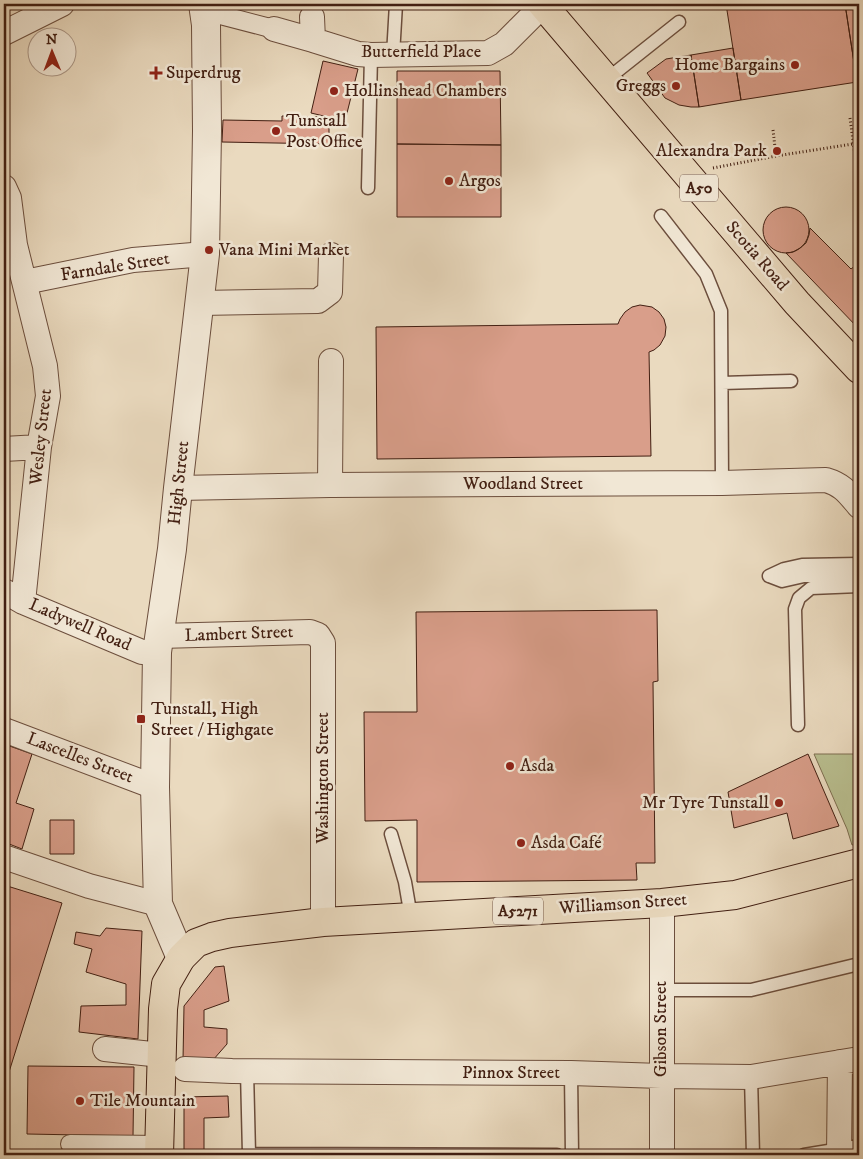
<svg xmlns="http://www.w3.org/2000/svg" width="863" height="1159" font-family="'IM FELL DW Pica',serif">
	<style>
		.green { fill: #b9bf90; stroke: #7e6f51 }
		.building { fill: #d99e8a; stroke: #421f12 }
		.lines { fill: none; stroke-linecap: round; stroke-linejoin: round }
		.service-casing { stroke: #6c4e3d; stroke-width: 15 }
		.pedestrian-casing { stroke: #6c4e3d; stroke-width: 20 }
		.minor-casing { stroke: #6c4e3d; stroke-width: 26 }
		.tertiary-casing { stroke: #6c4e3d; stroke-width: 30 }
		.primary-casing { stroke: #421f12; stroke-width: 30 }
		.path { stroke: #421f12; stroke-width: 3; stroke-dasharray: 1 2.5; stroke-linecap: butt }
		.service { stroke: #f1e7d5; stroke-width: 12 }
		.pedestrian { stroke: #f1e7d5; stroke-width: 18 }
		.minor { stroke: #f1e7d5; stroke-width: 24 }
		.tertiary { stroke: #f1e7d5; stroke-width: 28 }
		.primary { stroke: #eadabf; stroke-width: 28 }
		.poi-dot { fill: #8f2418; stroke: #f1e7d5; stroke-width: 2 }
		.labels { text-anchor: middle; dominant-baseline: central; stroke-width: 5; stroke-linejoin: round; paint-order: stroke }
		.shield { fill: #f1e7d5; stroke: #765b4c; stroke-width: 1 }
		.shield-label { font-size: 16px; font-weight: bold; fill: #421f12 }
		.street-label { font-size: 18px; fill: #421f12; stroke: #f1e7d5 }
		.poi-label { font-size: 18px; fill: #421f12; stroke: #f1e7d5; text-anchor: start }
	</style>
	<rect width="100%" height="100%" fill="#eadabf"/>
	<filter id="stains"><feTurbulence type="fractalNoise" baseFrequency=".004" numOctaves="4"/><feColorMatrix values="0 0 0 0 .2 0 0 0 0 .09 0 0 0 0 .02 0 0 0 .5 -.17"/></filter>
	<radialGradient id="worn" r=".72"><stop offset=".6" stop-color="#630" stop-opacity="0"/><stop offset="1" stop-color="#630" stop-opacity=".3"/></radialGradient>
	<!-- green -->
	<path class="green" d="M814,754H859V843L852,845L847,829Z"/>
	<!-- building -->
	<path class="building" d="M726,4H845L857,82L741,100Z
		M845,4H859V82H857Z
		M733,48L741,100L699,107L691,55Z
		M691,55L699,107H691L679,105L665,98L647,73L666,59Z
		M323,61L358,69L345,121L311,113Z
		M397,71H500L501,145L397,144Z
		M282,116L329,117V144L222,142L223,120L282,121Z
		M397,144L501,145V217H397Z
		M763 230a23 23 0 1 1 46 0a23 23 0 1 1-46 0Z
		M810,228L851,269L856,265L859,269V329L786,253L793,252L800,248L806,243L809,235Z
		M640,305L652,307L659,312L664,319L666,327L665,336L660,345L654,350L649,352L651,456L377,459L376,327L618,324L620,319L625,312L632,307Z
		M657,610L658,681L653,682L655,863H636L637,880L417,882V820L365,821L364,712H417L416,612Z
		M4,744L32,754L16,803L34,809L22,849L4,842Z
		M808,754L839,826L793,839L787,813L734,828L728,792Z
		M50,820H74V854H50Z
		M4,885L62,903L4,1088Z
		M106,928L142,931L138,1039L79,1032L81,1006L126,1005V984L86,972L92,949L74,944L76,932L100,936Z
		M224,966L229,1001L204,1010V1027L227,1029V1044L213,1060H183L184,1006L215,967Z
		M28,1066L134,1067L133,1136L27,1134Z
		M228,1096L229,1117L204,1118V1155H184V1097Z"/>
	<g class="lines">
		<defs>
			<path id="service" d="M393,55L396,4
				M606,80L679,22
				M368,188L371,55
				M661,216L706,274L721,311L722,483
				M722,383L791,381
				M769,576L784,569L802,565L859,564
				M769,576L782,581L804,576L859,575
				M798,725L795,609L799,598L811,588L859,586
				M391,834L405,882L411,917
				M661,990H751L859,964
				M247,1071L249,1154L557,1155
				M571,1073L572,1155
				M751,1077L753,1155
				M804,1155L859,1146"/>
			<path id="pedestrian" d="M205,11L274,29
				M70,1144L160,1145"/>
			<path id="minor" d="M312,17L313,40
				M274,29L313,40L358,54L371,55L488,53L504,44L543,5
				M4,33L62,4
				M4,187L9,198L15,245L45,366L48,396L39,447L23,602
				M25,282L133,260L205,254
				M200,303L318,301L330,292L331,255
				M4,449L39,447
				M330,485L331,361
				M178,488L330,485L722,483L826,480C843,485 848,493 859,506
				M4,591L23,602L142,652H157
				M159,636L310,632L318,635L323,643V922
				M4,730L155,787
				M4,857L89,886L158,904
				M105,1049L161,1055
				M185,1069L232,1071L571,1073L661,1076L751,1077L859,1059
				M662,1155V903
				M839,1155L840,1062"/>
			<path id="tertiary" d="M181,958L158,904L155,787L157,652L172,549L178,488L205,254L207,131L206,25L203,4"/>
			<path id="primary" d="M542,4L797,303L859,369
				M159,1155L163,1009L166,984L181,958L196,943L212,937L230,933L323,922L662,903L735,895L859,863"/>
		</defs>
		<!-- service casing -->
		<use href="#service" class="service-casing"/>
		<!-- pedestrian casing -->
		<use href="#pedestrian" class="pedestrian-casing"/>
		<!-- minor casing -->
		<use href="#minor" class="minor-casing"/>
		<!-- tertiary casing -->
		<use href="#tertiary" class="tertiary-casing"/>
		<!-- primary casing -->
		<use href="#primary" class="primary-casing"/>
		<!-- path -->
		<path class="path" d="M850,118L859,185
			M773,130L776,156
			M713,168L776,156L859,143"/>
		<!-- service -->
		<use href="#service" class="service"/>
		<!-- pedestrian -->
		<use href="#pedestrian" class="pedestrian"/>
		<!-- minor -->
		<use href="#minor" class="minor"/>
		<!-- tertiary -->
		<use href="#tertiary" class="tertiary"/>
		<!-- primary -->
		<use href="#primary" class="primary"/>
	</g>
	<!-- markers -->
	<g class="poi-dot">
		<circle cx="795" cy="65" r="5"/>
		<path d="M153.5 65.5h5v5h5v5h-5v5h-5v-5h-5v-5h5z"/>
		<circle cx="676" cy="86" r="5"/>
		<circle cx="334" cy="91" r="5"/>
		<circle cx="276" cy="131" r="5"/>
		<circle cx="777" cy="151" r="5"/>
		<circle cx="449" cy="181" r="5"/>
		<circle cx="209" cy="250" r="5"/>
		<rect x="136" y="714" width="10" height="10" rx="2.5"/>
		<circle cx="510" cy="766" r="5"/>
		<circle cx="779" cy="803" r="5"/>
		<circle cx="521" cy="843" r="5"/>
		<circle cx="80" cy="1101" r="5"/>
	</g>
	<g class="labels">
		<!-- shield labels -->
		<g class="shield">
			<rect x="680" y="174.5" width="38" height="27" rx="4"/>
			<rect x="493" y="897.5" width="50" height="27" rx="4"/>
		</g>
		<g class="shield-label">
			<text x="699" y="188">A50</text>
			<text x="518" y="911">A5271</text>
		</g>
		<!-- street labels -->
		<g class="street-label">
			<text x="421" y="52">Butterfield Place</text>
			<text transform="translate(757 256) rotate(49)">Scotia Road</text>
			<text transform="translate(115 267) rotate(-9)">Farndale Street</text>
			<text transform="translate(41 437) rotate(-84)">Wesley Street</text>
			<text transform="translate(179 483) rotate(-84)">High Street</text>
			<text x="523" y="484">Woodland Street</text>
			<text transform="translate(80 625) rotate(23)">Ladywell Road</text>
			<text transform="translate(239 634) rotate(-2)">Lambert Street</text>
			<text transform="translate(80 758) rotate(21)">Lascelles Street</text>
			<text transform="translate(323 778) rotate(-90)">Washington Street</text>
			<text transform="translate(623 904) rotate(-4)">Williamson Street</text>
			<text transform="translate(661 1029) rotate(-90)">Gibson Street</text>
			<text x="511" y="1073">Pinnox Street</text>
		</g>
		<!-- poi labels -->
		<g class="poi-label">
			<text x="785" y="65" text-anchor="end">Home Bargains</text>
			<text x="166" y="73">Superdrug</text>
			<text x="666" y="86" text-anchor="end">Greggs</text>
			<text x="344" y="91">Hollinshead Chambers</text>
			<text x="286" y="121">Tunstall<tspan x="286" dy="21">Post Office</tspan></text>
			<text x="767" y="151" text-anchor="end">Alexandra Park</text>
			<text x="459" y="181">Argos</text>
			<text x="219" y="250">Vana Mini Market</text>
			<text x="151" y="709">Tunstall, High<tspan x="151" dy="21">Street / Highgate</tspan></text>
			<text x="520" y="766">Asda</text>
			<text x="769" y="803" text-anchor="end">Mr Tyre Tunstall</text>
			<text x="531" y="843">Asda Café</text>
			<text x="90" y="1101">Tile Mountain</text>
		</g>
	</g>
	<!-- margin -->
	<rect width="863" height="1159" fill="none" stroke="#eadabf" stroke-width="20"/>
	<rect x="5" y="5" width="853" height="1149" fill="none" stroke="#421f12" stroke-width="2.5"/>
	<rect x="10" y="10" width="843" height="1139" fill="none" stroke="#421f12"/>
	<!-- north arrow -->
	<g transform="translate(52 52) rotate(359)"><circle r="24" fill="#f1e7d5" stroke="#ab9787"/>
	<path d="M0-4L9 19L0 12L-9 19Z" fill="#8f2418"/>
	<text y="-8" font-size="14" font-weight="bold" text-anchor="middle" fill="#421f12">N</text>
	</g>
	<rect width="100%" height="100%" filter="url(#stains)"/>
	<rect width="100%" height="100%" fill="url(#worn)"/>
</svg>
